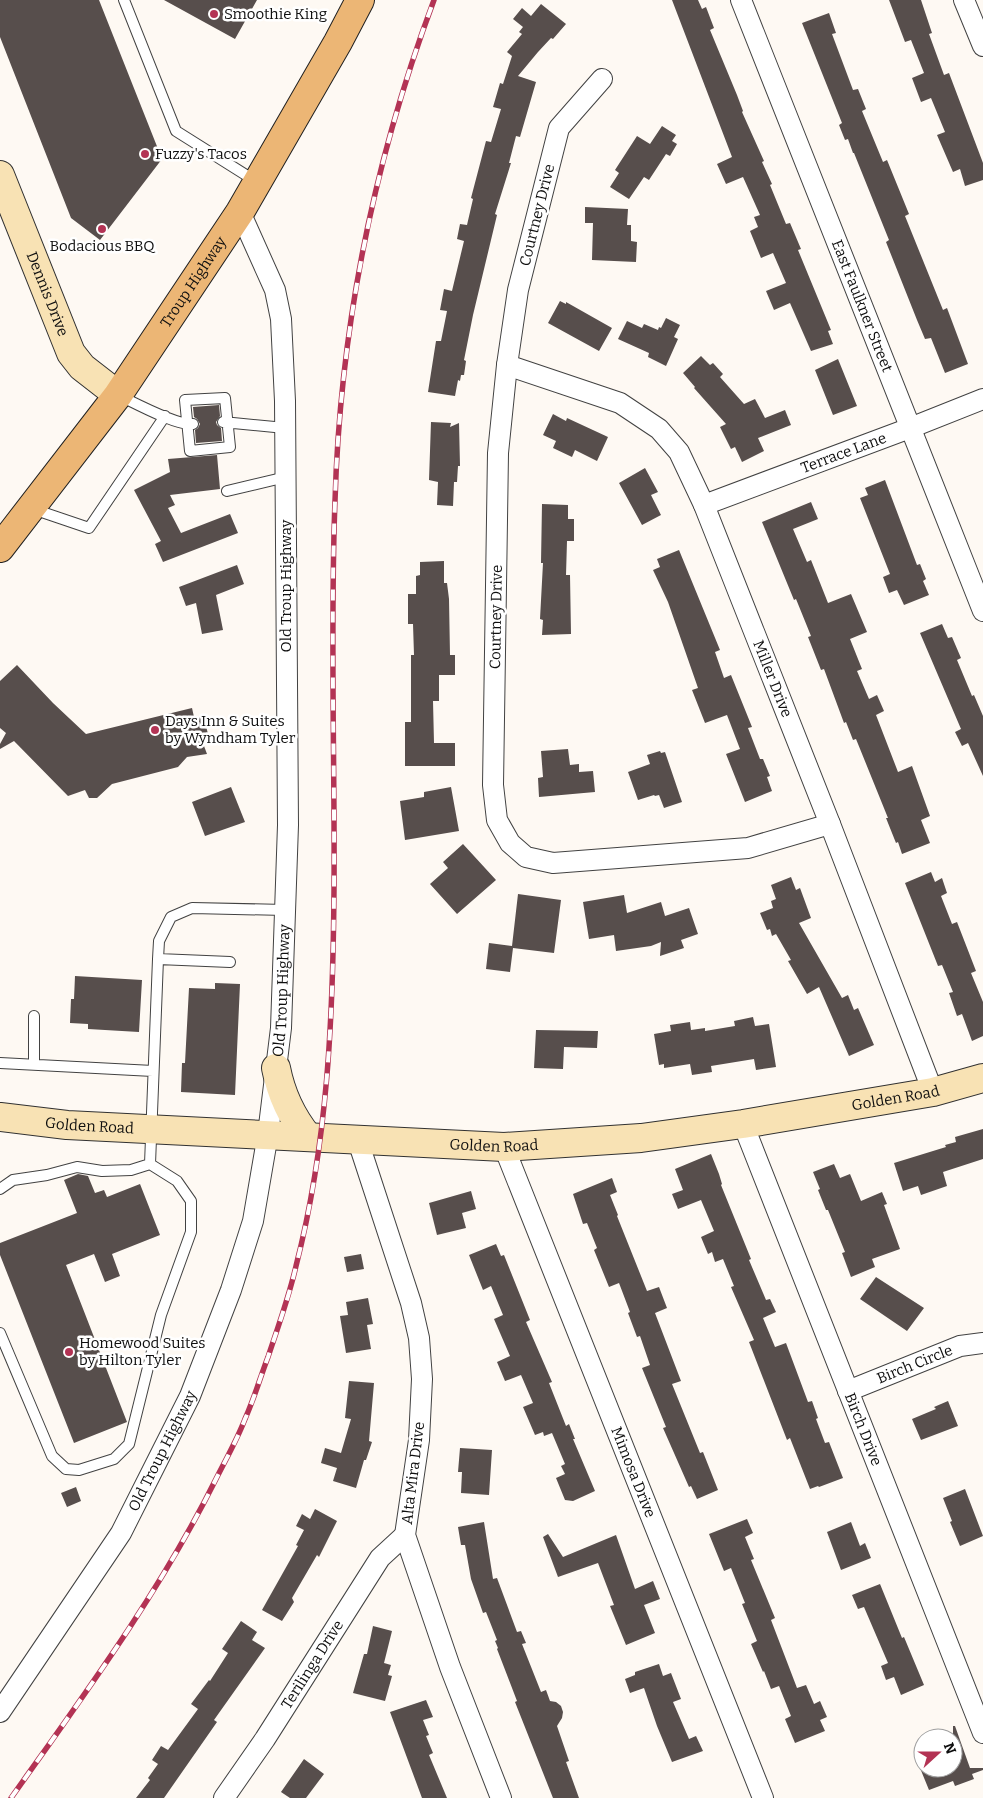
<svg xmlns="http://www.w3.org/2000/svg" width="983" height="1798" font-family="Bitter,serif">
	<style>
		.building { fill: #574e4c }
		.lines { fill: none; stroke-linecap: round; stroke-linejoin: round }
		.lane-casing { stroke: #424242; stroke-width: 12 }
		.street-casing { stroke: #424242; stroke-width: 22 }
		.secondary-casing { stroke: #313131; stroke-width: 30 }
		.primary-casing { stroke: #202020; stroke-width: 30 }
		.lane { stroke: #fff; stroke-width: 10 }
		.street { stroke: #fff; stroke-width: 20 }
		.secondary { stroke: #f8e2b4; stroke-width: 28 }
		.primary { stroke: #ecb675; stroke-width: 28 }
		.rail-casing { stroke: #b33354; stroke-width: 5.5 }
		.rail { stroke: #fff; stroke-width: 4; stroke-dasharray: 11; stroke-linecap: butt }
		.poi-dot { fill: #b33354; stroke: #fff; stroke-width: 2 }
		.labels { text-anchor: middle; dominant-baseline: central; stroke-width: 5; stroke-linejoin: round; paint-order: stroke }
		.poi-label { font-size: 15px; fill: #0f0f0f; stroke: #fff; text-anchor: start }
		.street-label { font-size: 15px; fill: #0f0f0f; stroke: #fff }
	</style>
	<rect width="100%" height="100%" fill="#fef9f3"/>
	<!-- building -->
	<path class="building" d="M0,0H99L162,159L100,240L71,218L0,37Z
		M164,0H257L235,39Z
		M672,0H698L702,9L706,7L714,28L710,30L737,95L743,111L742,112L764,161L762,162L772,184L770,185L786,224L790,223L801,249L798,250L831,330L828,331L833,344L811,351L790,303L774,310L766,291L786,283L773,253L761,258L750,231L758,227L754,217L760,215L743,177L726,184L717,164L732,157Z
		M889,0H921L932,33L929,34L944,75L949,73L983,163V180L965,186L960,169L953,172L937,135L945,132L931,98L921,102L912,78L924,73L911,40L905,42Z
		M541,4L566,24L553,39L551,38L538,52L518,76L536,82L520,137L516,136L509,163H511L495,214L497,215L473,315L464,360L466,361L464,375H461L460,381L458,380L455,396L428,392L436,341H441L447,311L440,310L444,289L452,291L464,241L457,239L460,224L467,225L473,199L471,198L486,141L491,142L501,109L493,107L500,83L503,84L512,56L507,52L522,34L519,32L523,27L513,19L522,8L531,16Z
		M829,13L836,33L832,34L853,90L858,89L866,109L862,111L883,162L887,160L909,214L905,216L943,310L947,308L968,364L945,373L931,338L925,339L917,320L886,242L889,240L854,153H853L848,139L845,140L839,125L842,123L802,23Z
		M662,126L676,135L672,141L677,144L670,156L666,154L649,180L644,177L629,199L610,187L619,173L615,170L637,136L650,144Z
		M585,207L628,209L627,225H631V241L637,242L636,262L592,260L593,223H585Z
		M560,301L566,304V302L612,328L599,351L548,323Z
		M666,318L680,325L674,337L678,339L666,366L648,357L649,353L618,339L627,321L642,328L644,324L658,330L659,327L661,328Z
		M701,356L710,365L713,363L723,374L720,377L744,404L755,399L765,418L785,410L791,425L758,438L764,451L742,462L735,447L731,449L720,427L726,424L694,388L695,387L683,373Z
		M838,359L857,406L833,415L815,370Z
		M219,405L220,416L216,422L217,425L221,428L222,441L196,443L195,430L198,428L200,424L197,419L194,417L193,407Z
		M553,414L566,421L567,418L608,437L597,461L575,450L572,457L553,448L556,441L543,435Z
		M431,422L451,423L450,427L459,423L460,466H458L457,482H454L453,506L437,505L438,482L429,480Z
		M217,455L220,489L170,495L175,505L168,508L181,533L230,514L238,533L163,562L155,544L161,541L134,490L170,472L168,459Z
		M645,468L658,492L651,495L661,515L642,525L619,483Z
		M885,480L917,565L920,564L926,579L923,581L929,595L904,605L897,590L889,593L883,577L890,574L860,498L868,495L865,488Z
		M811,502L818,519L793,529L807,562L811,560L828,603L851,594L867,632L850,639L862,669L857,671L869,699L877,695L884,711L876,715L898,772L912,766L930,816L921,820L930,843L902,854L898,842L896,843L886,818H888L856,739L853,740L846,722L844,723L824,669L821,670L808,637L811,636L796,599L794,600L762,522Z
		M542,504L568,505V519H574V541H567L566,575H570L571,634L542,635L543,620L540,619L543,563H541Z
		M679,550L720,650L715,652L724,678L731,675L752,727L748,728L760,759H763L770,776L767,777L772,791L745,802L726,754L740,749L727,715L705,723L692,690L698,688L668,602L653,570L660,567L657,559Z
		M444,561V583H447L449,599L450,655H455V675H439V701H433L434,743H455V766H405V722H411V655H414L413,624H408V594H416V576L420,575V562Z
		M237,565L244,584L216,595L223,630L202,634L196,603L186,606L179,587Z
		M942,624L948,638L952,637L961,658L957,660L972,696L974,695L983,716V776L968,743L962,746L955,732L961,729L920,633Z
		M17,665L53,703L86,734L192,708L194,717L204,718L208,734L201,738L207,754L187,757L178,767L112,784L97,798H89L85,790L68,796L14,741L0,749V744L6,733L0,728V681Z
		M568,749L570,765L579,764V772L593,771L595,792L539,797L538,778L543,777L541,751Z
		M660,751L661,753L665,752L682,802L664,808L659,795L655,796L654,795L638,800L628,772L650,764L647,755Z
		M231,787L245,822L205,836L192,802Z
		M451,787L459,831L405,840L400,801L424,797V792Z
		M463,844L496,880L457,914L430,884L448,868L443,862Z
		M931,872L935,882L942,878L947,893L941,896L952,924L957,922L976,971L971,973L983,1002V1036L972,1041L962,1014L957,1016L949,993L953,992L942,965L938,966L905,883Z
		M791,877L796,890L800,888L811,918L799,923L842,998L848,995L854,1010L858,1008L874,1045L849,1056L819,987L807,994L788,961L791,960L776,934L772,936L770,929L767,930L760,913L773,908L771,901L776,899L771,885Z
		M518,894L561,900L554,953L513,948L510,972L486,969L489,943L512,946Z
		M624,895L627,913L661,902L665,916L689,908L698,934L681,940L684,948L660,956L661,942L651,946L616,951L614,935L589,939L583,902Z
		M75,976L142,980L139,1032L88,1029V1024L70,1023L71,999H74Z
		M215,983L240,984L235,1095L181,1092L182,1063H185L189,988L215,989Z
		M753,1017L755,1026L769,1024L776,1067L756,1070L754,1059L711,1066L712,1072L692,1075L690,1064L664,1068V1064L659,1065L654,1034L671,1031L670,1025L690,1022L691,1030L705,1028V1031L735,1026L734,1021Z
		M536,1030L598,1031L597,1048L564,1047L563,1069L534,1068Z
		M983,1129V1159L943,1172L947,1186L921,1195L918,1186L903,1191L894,1163L946,1147L945,1145L956,1142L955,1137Z
		M711,1154L719,1174L722,1184L721,1185L751,1259L749,1260L766,1300L770,1299L776,1312L763,1318L775,1347L786,1343L808,1402L812,1401L818,1418L816,1419L825,1443L829,1442L843,1478L819,1487L818,1486L810,1489L790,1438L787,1440L749,1342L754,1340L731,1287L734,1286L723,1259L715,1262L712,1252L708,1254L701,1237L714,1231L701,1200L678,1209L672,1194L683,1190L675,1169Z
		M834,1164L840,1178L850,1174L861,1201L882,1192L887,1204L884,1205L900,1249L872,1259L875,1267L851,1277L842,1253L845,1252L828,1210H826L818,1190L820,1189L813,1172Z
		M78,1174L88,1176L95,1193L104,1190L107,1197L140,1184L160,1235L112,1254L120,1276L105,1282L94,1254L66,1265L127,1422L74,1443L0,1255V1243L77,1213L64,1180Z
		M612,1178L617,1192L610,1195L618,1215L617,1216L647,1291L659,1287L667,1308L655,1313L681,1381L672,1384L700,1453L703,1452L718,1490L697,1499L691,1486L689,1487L663,1428L666,1427L642,1368L650,1365L640,1336L637,1337L628,1313L630,1312L619,1283L609,1287L594,1250L597,1248L587,1223L583,1224L573,1194Z
		M471,1191L476,1209L462,1213L466,1228L437,1235L429,1203Z
		M496,1244L501,1256L504,1255L530,1320L526,1322L552,1382L549,1383L566,1426L569,1424L575,1439H573L595,1491L573,1501L565,1500L556,1478L565,1474L561,1466L565,1464L552,1433L544,1436L543,1432L535,1435L523,1407L533,1403L521,1375L505,1381L497,1362L510,1356L494,1319L503,1315L491,1286L483,1290L469,1255Z
		M361,1254L364,1269L347,1272L344,1257Z
		M876,1277L924,1308L907,1331L860,1299Z
		M368,1298L373,1324L367,1325L371,1349L346,1353L340,1316L348,1315L346,1302Z
		M349,1381L374,1383L369,1441L372,1442L366,1460H364L356,1488L333,1481L337,1468L321,1463L325,1448L341,1453L351,1419L345,1418Z
		M948,1401L958,1426L921,1440L912,1419L936,1409L934,1407Z
		M460,1448L492,1450L489,1495L461,1493L462,1472H458Z
		M76,1487L81,1501L67,1507L61,1493Z
		M965,1489L983,1536L960,1546L950,1522L952,1521L943,1498Z
		M315,1509L337,1521L319,1557L317,1555L292,1598L294,1602L282,1621L262,1610L298,1546L296,1545L304,1530L296,1526L302,1514L310,1519Z
		M747,1519L753,1533L745,1537L754,1559L751,1560L775,1618L771,1620L797,1688L806,1685L814,1704L820,1701L827,1717L820,1720L825,1731L795,1743L785,1719L791,1716L779,1686L771,1689L764,1671L763,1672L751,1644L757,1641L742,1604L745,1603L731,1568L724,1571L709,1534Z
		M484,1522L493,1579L497,1578L517,1632L521,1631L526,1643L522,1644L541,1692L546,1690L550,1701L556,1702L561,1706L563,1712L562,1718L557,1726L569,1761L566,1762L579,1798H553L515,1702L517,1701L497,1649L498,1648L495,1641L497,1640L486,1612L483,1613L471,1579L465,1545H461L458,1527Z
		M851,1522L860,1546L865,1543L871,1558L841,1570L827,1532Z
		M548,1534L563,1557L616,1535L635,1589L653,1581L660,1599L644,1605L655,1633L626,1645L610,1606L614,1605L598,1563L558,1577L543,1537Z
		M880,1584L902,1638L904,1637L924,1685L901,1695L894,1677L886,1680L881,1666L888,1663L864,1607L858,1609L852,1595Z
		M241,1621L257,1632L252,1640L265,1648L214,1720L217,1722L164,1798H136L150,1780L148,1778L158,1764L152,1760L161,1746L168,1750L198,1709L191,1704L209,1680L210,1681L228,1653L222,1649Z
		M373,1626L392,1631L384,1663L391,1665L388,1675L392,1676L385,1701L353,1693L364,1654H367Z
		M659,1664L663,1676L671,1673L681,1699L673,1702L689,1739L696,1736L703,1751L672,1762L657,1726L644,1688L630,1693L625,1679L635,1675V1672Z
		M426,1700L433,1717L423,1720L429,1735L426,1736L433,1753L429,1755L447,1798H422L390,1712Z
		M953,1726H955L970,1768H983V1770L972,1774L974,1779L955,1786L953,1781L929,1790L920,1768H953Z
		M304,1759L324,1774L306,1798H290L281,1792Z"/>
	<g class="lines">
		<defs>
			<path id="lane" d="M124,0L176,131L257,182
				M118,395C135,403 177,426 193,424
				M225,398L230,447L190,451L185,400Z
				M223,422L285,428
				M227,491L286,477
				M33,509L89,528L165,416
				M230,962L158,959L159,941L171,917L192,908L285,910
				M0,1063L153,1071
				M34,1064V1016
				M150,1164L158,959
				M0,1189L13,1180L47,1175L77,1167L102,1171L131,1170L150,1164L177,1181L191,1201V1232L161,1315L129,1444L114,1459L79,1470L66,1469L52,1456L0,1333"/>
			<g id="street">
				<path id="s1" d="M741,0L983,611"/>
				<path d="M964,0L983,46"/>
				<path d="M602,79L559,128L518,290L507,365L498,453L493,785L497,820L510,843L526,857L553,863L748,848L830,824"/>
				<path id="s2" d="M507,365L620,403L659,429L679,452L704,505L830,824L933,1092"/>
				<path id="s3" d="M704,505L910,428L983,399"/>
				<path id="s4" d="M743,1124L983,1733"/>
				<path d="M358,1141L411,1303L419,1338L422,1379L419,1440L405,1535L450,1667L501,1798"/>
				<path id="s5" d="M504,1147L763,1798"/>
				<path id="s6" d="M848,1391L960,1346L983,1343"/>
				<path id="s7" d="M0,1712L121,1533L190,1396L231,1290L253,1221L268,1134L281,1028L288,825L285,401L281,319L275,290L240,212"/>
				<path id="s8" d="M224,1798L265,1739L380,1558L405,1535"/>
			</g>
			<g id="secondary">
				<path id="s9" d="M0,175L71,353L82,367L118,395"/>
				<path d="M276,1068C281,1094 291,1116 308,1137"/>
				<path id="s10" d="M0,1117L67,1125L504,1147L641,1138L743,1124L933,1092L983,1078"/>
			</g>
			<g id="primary">
				<path id="s11" d="M0,548L118,395L240,212L338,42L360,0"/>
			</g>
		</defs>
		<!-- lane casing -->
		<use href="#lane" class="lane-casing"/>
		<!-- street casing -->
		<use href="#street" class="street-casing"/>
		<!-- secondary casing -->
		<use href="#secondary" class="secondary-casing"/>
		<!-- primary casing -->
		<use href="#primary" class="primary-casing"/>
		<!-- lane -->
		<use href="#lane" class="lane"/>
		<!-- street -->
		<use href="#street" class="street"/>
		<!-- secondary -->
		<use href="#secondary" class="secondary"/>
		<!-- primary -->
		<use href="#primary" class="primary"/>
		<defs>
			<path id="rail" d="M11,1798C84,1695 160,1592 216,1479C226,1459 237,1440 245,1419C254,1399 260,1378 268,1357C278,1327 289,1297 296,1266C328,1141 333,1018 334,890C335,760 330,630 335,501C340,330 374,160 434,0"/>
		</defs>
		<!-- rail casing -->
		<use href="#rail" class="rail-casing"/>
		<!-- rail -->
		<use href="#rail" class="rail"/>
	</g>
	<!-- markers -->
	<g class="poi-dot">
		<circle cx="214" cy="14" r="5"/>
		<circle cx="145" cy="154" r="5"/>
		<circle cx="102" cy="229" r="5"/>
		<circle cx="155" cy="730" r="5"/>
		<circle cx="69" cy="1352" r="5"/>
	</g>
	<g class="labels">
		<!-- poi labels -->
		<g class="poi-label">
			<text x="224" y="14">Smoothie King</text>
			<text x="155" y="154">Fuzzy's Tacos</text>
			<text x="102" y="246" text-anchor="middle">Bodacious BBQ</text>
			<text x="165" y="721">Days Inn &amp; Suites<tspan x="165" dy="17">by Wyndham Tyler</tspan></text>
			<text x="79" y="1343">Homewood Suites<tspan x="79" dy="17">by Hilton Tyler</tspan></text>
		</g>
		<!-- street labels -->
		<g class="street-label">
			<text transform="translate(537 215) rotate(-76)">Courtney Drive</text>
			<text stroke="none"><textPath href="#s11" startOffset="329">Troup Highway</textPath></text>
			<text stroke="none"><textPath href="#s9" startOffset="128">Dennis Drive</textPath></text>
			<text stroke="none"><textPath href="#s1" startOffset="329">East Faulkner Street</textPath></text>
			<text stroke="none"><textPath href="#s3" startOffset="149">Terrace Lane</textPath></text>
			<text transform="translate(286 586) rotate(-90)">Old Troup Highway</text>
			<text transform="translate(496 617) rotate(-89)">Courtney Drive</text>
			<text stroke="none"><textPath href="#s2" startOffset="442">Miller Drive</textPath></text>
			<text stroke="none"><textPath href="#s7" startOffset="788">Old Troup Highway</textPath></text>
			<text stroke="none"><textPath href="#s10" startOffset="900">Golden Road</textPath></text>
			<text stroke="none"><textPath href="#s10" startOffset="90">Golden Road</textPath></text>
			<text stroke="none"><textPath href="#s10" startOffset="495">Golden Road</textPath></text>
			<text stroke="none"><textPath href="#s6" startOffset="72">Birch Circle</textPath></text>
			<text stroke="none"><textPath href="#s4" startOffset="328">Birch Drive</textPath></text>
			<text stroke="none"><textPath href="#s7" startOffset="308">Old Troup Highway</textPath></text>
			<text transform="translate(413 1473) rotate(-83)">Alta Mira Drive</text>
			<text stroke="none"><textPath href="#s5" startOffset="350">Mimosa Drive</textPath></text>
			<text stroke="none"><textPath href="#s8" startOffset="160">Terilinga Drive</textPath></text>
		</g>
	</g>
	<!-- north arrow -->
	<g transform="translate(938 1753) rotate(69)"><circle r="24" fill="#ffffff" stroke="#9f9f9f"/>
	<path d="M0-4L9 19L0 12L-9 19Z" fill="#b33354"/>
	<text y="-8" font-size="14" font-weight="bold" text-anchor="middle" fill="#0f0f0f">N</text>
	</g>
</svg>
